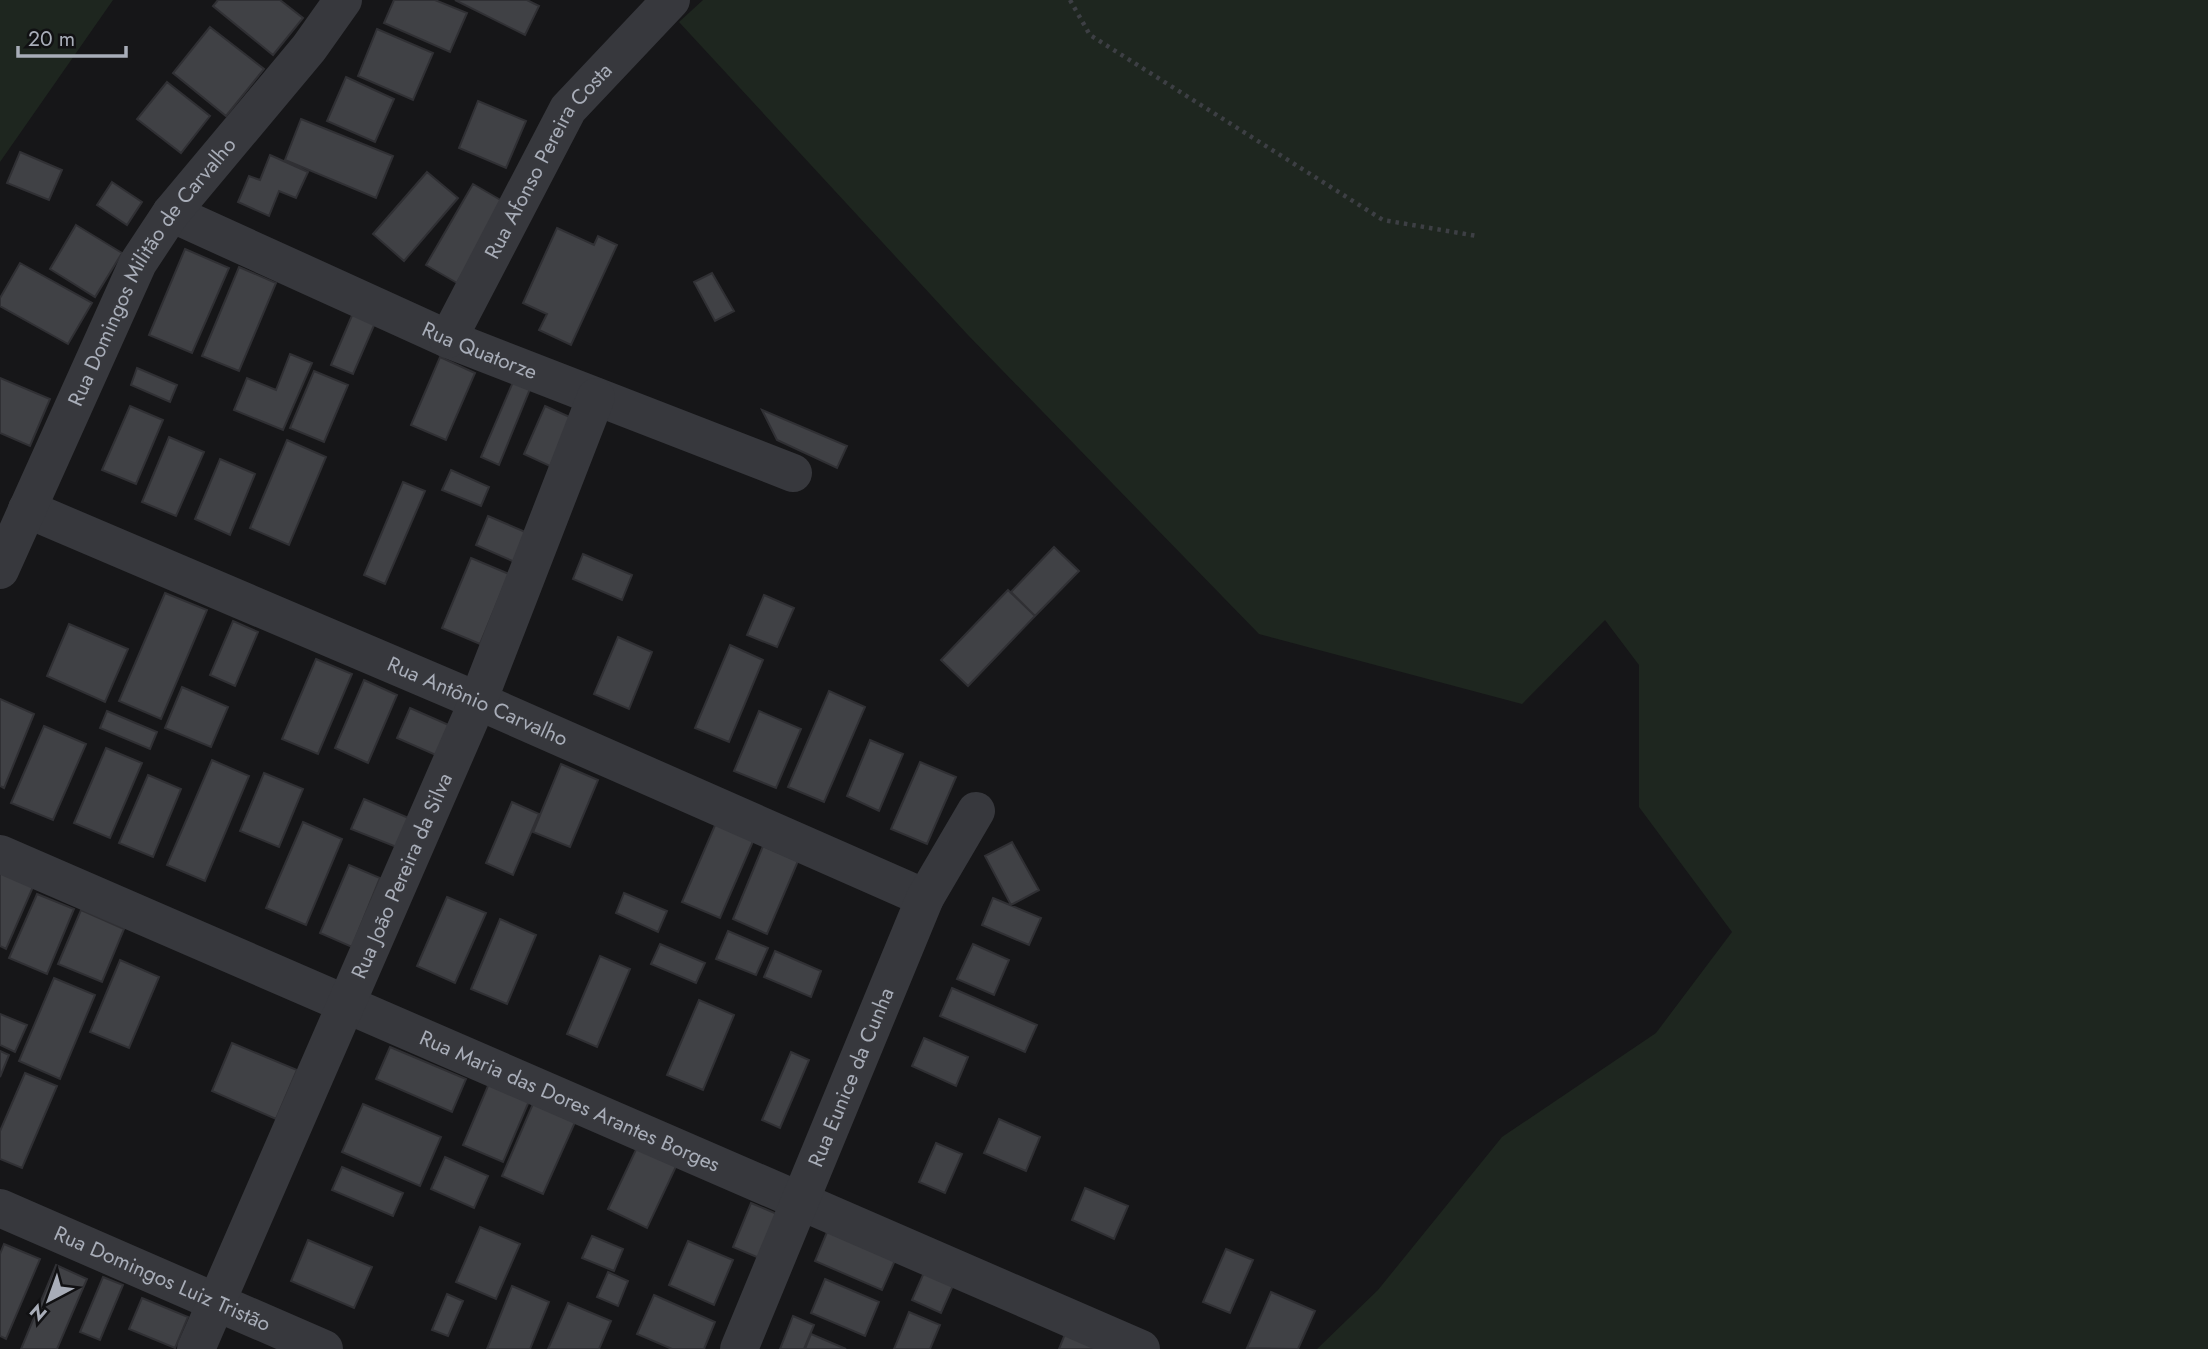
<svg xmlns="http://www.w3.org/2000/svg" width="2208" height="1349" font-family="Jost,sans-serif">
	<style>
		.green { fill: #1e261f }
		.building { fill: #404145; stroke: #303034; stroke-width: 2 }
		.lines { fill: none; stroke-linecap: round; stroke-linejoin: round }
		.path { stroke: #3d3f44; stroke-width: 4.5; stroke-dasharray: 3.5 5; stroke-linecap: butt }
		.street { stroke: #37383d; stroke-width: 38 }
		.labels { text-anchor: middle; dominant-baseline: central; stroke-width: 7; stroke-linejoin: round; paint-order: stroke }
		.street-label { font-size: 21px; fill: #a8adb8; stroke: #111113 }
	</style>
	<rect width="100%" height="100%" fill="#161618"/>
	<!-- green -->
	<path class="green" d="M0,0H113L0,162Z
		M703,0H2208V1349H1317L1378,1290L1502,1137L1656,1033L1732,932L1639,807V665L1605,620L1522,704L1259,634L967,334L679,22Z"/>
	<!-- building -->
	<path class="building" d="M218,0H280L303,18L273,55L213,6Z
		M394,0H435L467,13L450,52L384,23Z
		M455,0H527L539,6L525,35Z
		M210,27L264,69L226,116L173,73Z
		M377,29L433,53L413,100L358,76Z
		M346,77L394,99L375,142L327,121Z
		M167,82L210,116L181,153L137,119Z
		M478,101L526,121L506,168L459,148Z
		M301,119L393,156L376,198L285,160Z
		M20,152L62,170L49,200L7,183Z
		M270,155L308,172L296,198L279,191L269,216L238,202L249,176L260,180Z
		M427,172L458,198L404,261L373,234Z
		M112,182L142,202L127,225L97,205Z
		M473,184L504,202L457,283L426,265Z
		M76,225L122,253L95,297L50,269Z
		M557,228L594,245L598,236L617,245L571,345L539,330L547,314L523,303Z
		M185,249L229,268L192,353L149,335Z
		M20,263L92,303L68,344L0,306V298Z
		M239,267L276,283L239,371L202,356Z
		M712,273L734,311L715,321L694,282Z
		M353,313L375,323L353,374L331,365Z
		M290,354L312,363L283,430L234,410L247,378L276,390Z
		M440,357L475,373L446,440L411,425Z
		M137,368L177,385L170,402L131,385Z
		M314,371L348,385L324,442L290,428Z
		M0,378L50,399L30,446L0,433Z
		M513,382L530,389L499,465L481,457Z
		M130,406L163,420L136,484L102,470Z
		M545,406L572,418L552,467L524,454Z
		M762,410L847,446L837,468L777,440Z
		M169,437L204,452L176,516L142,502Z
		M287,440L326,457L289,545L250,528Z
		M220,459L255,474L230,535L195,519Z
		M451,470L489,487L481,506L442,490Z
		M403,482L425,491L385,584L364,575Z
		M488,516L530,534L517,563L476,545Z
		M1054,547L1079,571L1035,616L1011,592Z
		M583,554L632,575L622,600L573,579Z
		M471,558L509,574L480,644L442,628Z
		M1008,590L1035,616L968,686L941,660Z
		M165,593L207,610L161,719L119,701Z
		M764,595L794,608L777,647L747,635Z
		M233,621L258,632L235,686L210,675Z
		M69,624L128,649L105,702L47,676Z
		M618,637L652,652L629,709L594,694Z
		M730,645L763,660L729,742L695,728Z
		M316,659L352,674L318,754L282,739Z
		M364,680L397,695L368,763L335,748Z
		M182,687L228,707L211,747L165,728Z
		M829,691L865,707L824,802L788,787Z
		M0,699L34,714L4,788L0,786Z
		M410,708L451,726L438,756L397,738Z
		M107,711L157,732L150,749L100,728Z
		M759,711L801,729L776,788L734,771Z
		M44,726L86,744L53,820L11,803Z
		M870,740L903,754L879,811L847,796Z
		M106,748L142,763L110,838L74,823Z
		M212,760L249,776L205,881L167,865Z
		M920,762L956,777L927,844L891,829Z
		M561,764L598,780L570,847L533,832Z
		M264,773L303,789L279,847L240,831Z
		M148,775L181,789L153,857L119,843Z
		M364,799L411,819L399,848L351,829Z
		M512,802L539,814L513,875L486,863Z
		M303,822L342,839L306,925L266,908Z
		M716,823L754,839L720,918L682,902Z
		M1012,842L1039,890L1011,905L985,856Z
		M763,846L798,861L767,934L733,919Z
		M0,865L36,880L6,949L0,946Z
		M349,865L380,878L352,947L320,933Z
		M624,893L667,911L658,932L616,913Z
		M37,894L74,909L47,974L9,958Z
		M447,897L486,913L455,983L417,966Z
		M993,898L1041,918L1029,945L982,925Z
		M81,910L124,929L102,982L58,964Z
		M500,919L536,935L507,1004L471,989Z
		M728,931L768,948L756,975L716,959Z
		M660,944L705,963L696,983L651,964Z
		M973,944L1009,960L994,995L957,979Z
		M775,951L821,971L811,997L764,977Z
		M600,956L630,969L597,1047L567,1034Z
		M120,960L159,977L129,1048L90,1032Z
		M54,978L95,995L60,1079L19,1061Z
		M952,988L1037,1025L1025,1052L940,1016Z
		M699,1000L734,1015L703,1090L667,1075Z
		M0,1014L27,1025L15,1052L0,1045Z
		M924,1038L968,1057L956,1086L912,1066Z
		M232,1043L297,1070L276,1119L212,1091Z
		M390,1047L466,1079L452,1112L376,1079Z
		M0,1051L9,1055L0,1077Z
		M791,1052L809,1060L780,1128L762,1120Z
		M25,1073L57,1086L22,1168L0,1159V1131Z
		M493,1074L533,1092L503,1162L463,1145Z
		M538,1092L580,1111L543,1194L502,1176Z
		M363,1104L441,1137L420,1186L342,1152Z
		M999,1119L1040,1137L1026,1171L984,1153Z
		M641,1139L680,1158L647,1228L608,1209Z
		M936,1143L962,1154L945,1193L919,1182Z
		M445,1157L488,1176L474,1208L431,1189Z
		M342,1167L403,1193L393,1216L332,1190Z
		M1085,1188L1128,1206L1114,1239L1072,1220Z
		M751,1203L777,1214L759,1258L733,1247Z
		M832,1220L900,1249L882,1290L815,1261Z
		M480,1227L520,1244L496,1299L456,1282Z
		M592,1236L623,1249L614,1271L582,1258Z
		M308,1240L372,1267L354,1308L291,1281Z
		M688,1241L733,1260L714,1305L669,1285Z
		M4,1244L40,1259L6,1339L0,1336V1254Z
		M1226,1249L1253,1260L1230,1313L1203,1302Z
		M56,1265L87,1279L57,1349H21Z
		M926,1268L955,1281L941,1313L912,1300Z
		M608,1272L628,1281L618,1306L597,1297Z
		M103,1277L123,1285L100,1340L80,1332Z
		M825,1279L879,1302L865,1336L811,1313Z
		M512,1286L549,1302L530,1349H487Z
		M1271,1292L1315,1311L1298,1349L1247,1348Z
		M447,1294L463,1301L448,1336L432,1330Z
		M654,1295L715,1322L704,1349H672L637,1334Z
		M142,1298L188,1317L175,1348L129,1329Z
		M568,1303L611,1321L599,1349H548Z
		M909,1312L940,1325L930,1349H894Z
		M793,1316L814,1325L804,1349H780Z
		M1067,1329L1098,1349H1059Z
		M811,1334L846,1349H805Z"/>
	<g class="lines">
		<!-- path -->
		<path class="path" d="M1070,0L1090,35L1383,220L1477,236"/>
		<!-- street -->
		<g class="street">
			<path id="s1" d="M171,213L448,339L793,473"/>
			<path id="s2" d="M448,339L568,109L671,0"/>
			<path id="s3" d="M27,509L478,701L925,898"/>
			<path id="s4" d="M0,570L138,263L171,213L309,48L343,0"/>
			<path id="s5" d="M0,854L1141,1349"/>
			<path id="s6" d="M0,1208L324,1349"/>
			<path id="s7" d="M196,1349L478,701L596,397"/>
			<path id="s8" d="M739,1349L925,898L976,811"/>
		</g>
	</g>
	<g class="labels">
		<!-- street labels -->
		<g class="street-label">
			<text stroke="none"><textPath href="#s2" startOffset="205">Rua Afonso Pereira Costa</textPath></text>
			<text stroke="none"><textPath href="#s4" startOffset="336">Rua Domingos Militão de Carvalho</textPath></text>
			<text stroke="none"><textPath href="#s1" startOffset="338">Rua Quatorze</textPath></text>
			<text stroke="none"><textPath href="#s3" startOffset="490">Rua Antônio Carvalho</textPath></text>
			<text stroke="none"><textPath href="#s7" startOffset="516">Rua João Pereira da Silva</textPath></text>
			<text stroke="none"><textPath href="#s8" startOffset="294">Rua Eunice da Cunha</textPath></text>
			<text stroke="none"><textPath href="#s5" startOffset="621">Rua Maria das Dores Arantes Borges</textPath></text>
			<text stroke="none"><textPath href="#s6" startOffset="177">Rua Domingos Luiz Tristão</textPath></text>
		</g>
	</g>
	<!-- north arrow -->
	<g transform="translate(49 1300) rotate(221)" stroke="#111113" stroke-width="5" paint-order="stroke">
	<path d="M0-5L12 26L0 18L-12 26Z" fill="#a8adb8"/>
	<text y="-10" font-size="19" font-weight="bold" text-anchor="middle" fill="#a8adb8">N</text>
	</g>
	<!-- scale -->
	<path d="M18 46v10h108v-10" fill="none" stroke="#a8adb8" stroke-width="3.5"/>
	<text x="28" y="46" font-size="21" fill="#a8adb8" stroke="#111113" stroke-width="5" paint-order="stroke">20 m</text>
</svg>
